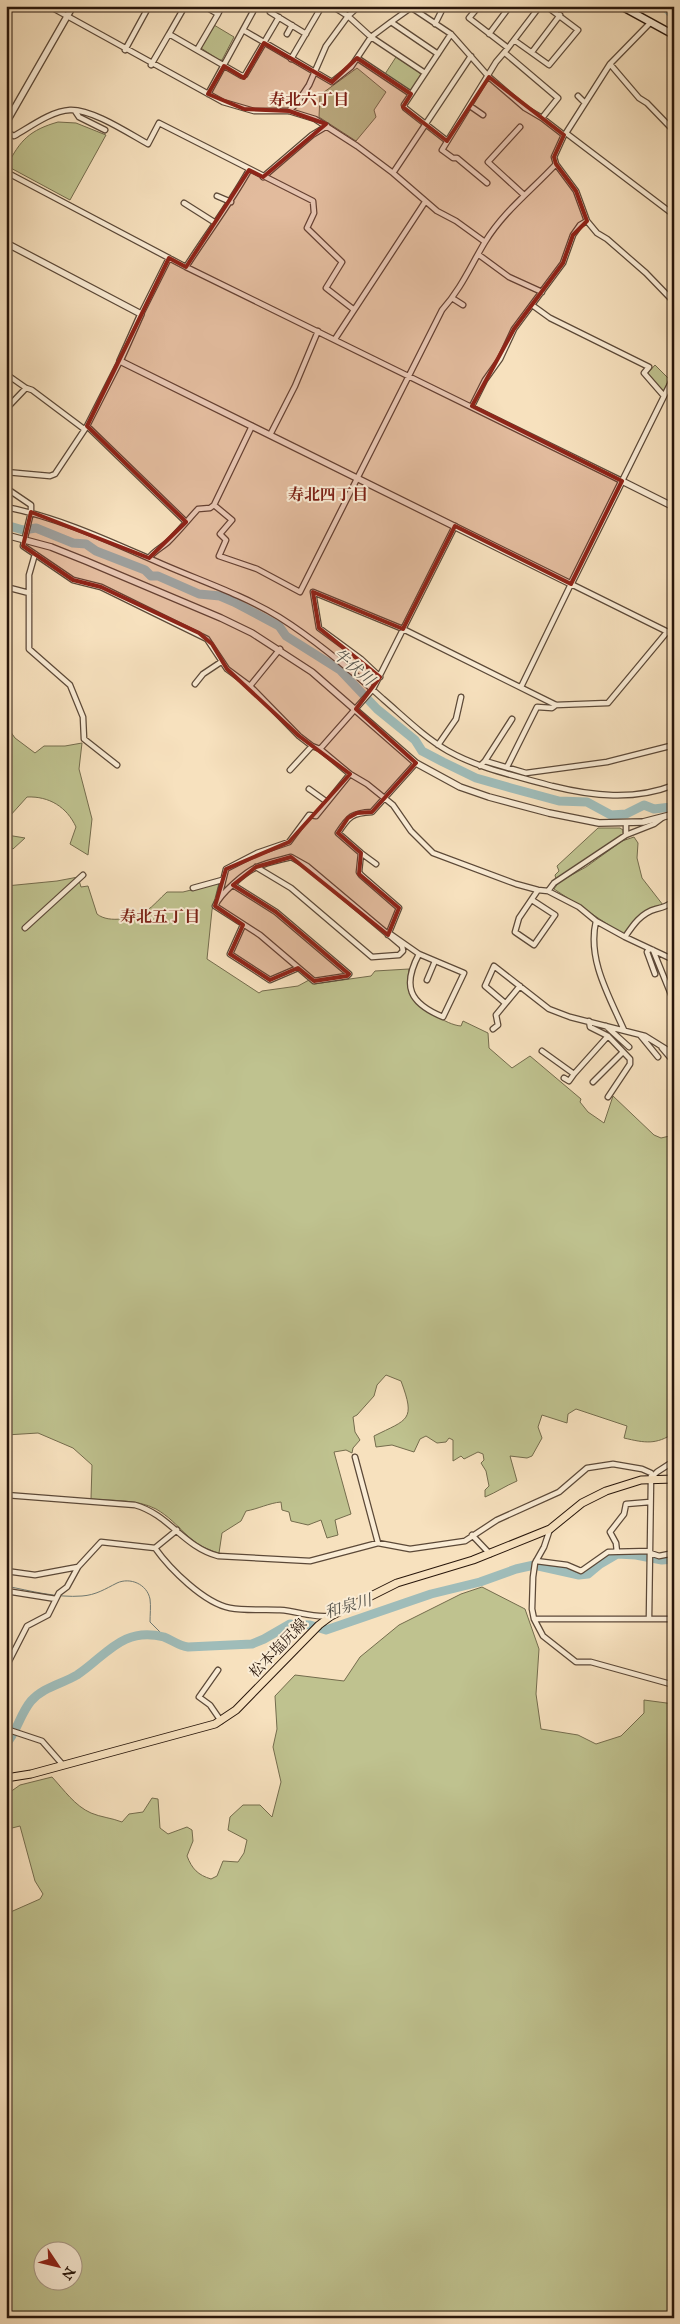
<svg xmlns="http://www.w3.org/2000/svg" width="680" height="2324" font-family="'IM FELL Great Primer','Noto Serif JP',serif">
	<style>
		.green { fill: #bfc28f; stroke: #746c4d; fill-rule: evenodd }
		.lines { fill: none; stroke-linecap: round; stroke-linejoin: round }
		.stream { stroke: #6f7a73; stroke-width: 1 }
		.river { stroke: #9fbcb9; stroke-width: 9 }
		.minor-casing { stroke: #5c4938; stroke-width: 7 }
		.tertiary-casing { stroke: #5c4938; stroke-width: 8 }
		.secondary-casing { stroke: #28160b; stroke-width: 9 }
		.primary-casing { stroke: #28160b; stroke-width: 9 }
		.minor { stroke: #faecd5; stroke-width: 4.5 }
		.tertiary { stroke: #faecd5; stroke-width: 5.5 }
		.secondary { stroke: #faecd5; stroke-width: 6 }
		.primary { stroke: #f7e1be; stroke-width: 7 }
		.marked { fill: #8f2418; fill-opacity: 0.2; stroke: #8f2418; stroke-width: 4; stroke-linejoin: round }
		.labels { text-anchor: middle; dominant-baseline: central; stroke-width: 4; stroke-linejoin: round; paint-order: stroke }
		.street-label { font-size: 15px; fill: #28160b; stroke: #faecd5 }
		.neighbourhood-label { font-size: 16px; font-weight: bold; fill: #7a1f14; stroke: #faecd5 }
		.water-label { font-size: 16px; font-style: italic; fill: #525048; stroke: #faecd5 }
	</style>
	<rect width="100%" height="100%" fill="#f7e1be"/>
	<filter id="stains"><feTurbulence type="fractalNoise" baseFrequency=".004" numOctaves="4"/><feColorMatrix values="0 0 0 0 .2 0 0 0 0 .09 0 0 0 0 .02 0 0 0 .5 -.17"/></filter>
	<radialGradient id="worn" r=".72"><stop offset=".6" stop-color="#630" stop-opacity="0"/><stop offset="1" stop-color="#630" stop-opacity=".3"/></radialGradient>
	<!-- green -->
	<path class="green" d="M214,25L234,37L222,60H219L201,48Z
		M396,57L420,73L421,76L412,90H408L385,74Z
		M357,68L386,92L374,110L376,117L356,141L319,117L320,95Z
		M58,122L76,123L106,135L70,200L7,166C20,140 30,130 58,122Z
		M655,365L669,379L664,392L647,374Z
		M6,713L10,723L8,728L15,738L35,753L44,746H65L82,743L79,769L92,819L88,855L70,844L76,827C67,807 49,796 27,797L9,817H6Z
		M598,828H620L623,830V835L556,879L555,875L559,871L557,866Z
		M6,835H7L25,838L13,849L10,848L6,851Z
		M634,837L638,843L637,858L642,878L663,905L638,916L624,935L554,889L559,882L586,867L622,841Z
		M78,877L81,887L88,886L97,914C109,924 135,918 146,911C154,906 160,898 167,892H183L219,883L212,910L207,959L259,993L262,991L298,986L309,980L314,984L371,976L375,971L409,969C408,977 407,988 412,995C421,1007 446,1025 461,1026L463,1021L488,1033L489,1048L512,1068L530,1056L581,1099L580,1102L588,1112L604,1123L613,1096L654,1135L661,1138L674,1135V1433C656,1445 645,1443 624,1438L627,1426L576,1409L568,1414L567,1423L542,1415L538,1427L542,1438L532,1456L527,1458L510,1456L517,1481C505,1486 497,1492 485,1497V1490L489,1486L486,1471L481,1463L484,1460L483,1454L478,1452L464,1459L461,1456L453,1461V1440L449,1438L446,1442L437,1443L426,1436L420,1439L414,1452L392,1445L376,1447L374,1436C408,1419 416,1421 401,1381L386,1375L377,1385L374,1396L357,1415L353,1417L355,1432L360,1440L353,1448L352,1453L346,1450L334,1452L351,1514L335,1520L338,1535L327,1538L321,1520L308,1525L291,1521L289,1512L282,1510L281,1502C269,1503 258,1509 246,1511L241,1521L222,1533L219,1553C186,1544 182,1524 156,1509C137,1499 112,1501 91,1499L92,1465L73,1448L38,1433L6,1435V886L57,881Z
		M482,1587L525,1609L539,1649L536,1694L541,1729L578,1735L596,1744L621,1736L644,1713V1700L674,1704V2318H6V1914L40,1899L43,1894L35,1881L20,1826L8,1829L6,1832V1795L20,1785L52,1777C64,1790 75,1806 91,1813C100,1817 112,1818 122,1822L129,1814L143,1812L152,1798L158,1799L160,1828L168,1834L187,1827L192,1830L193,1841L187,1856C192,1869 198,1875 211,1879L217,1876L223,1861L238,1862L244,1853L247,1840L228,1830L230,1817L243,1805H260L272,1817L281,1782L273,1747L277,1729L275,1696L295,1675L344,1681L360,1657L399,1625L461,1594ZM42,2252H72V2282H42Z"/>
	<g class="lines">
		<!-- stream -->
		<path class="stream" d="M6,1586C31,1591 57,1598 82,1596C96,1595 105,1589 117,1583C130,1577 147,1584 150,1599C151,1606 150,1615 150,1622L166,1638"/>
		<!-- river -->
		<path class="river" d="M664,6L674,16
			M6,525L23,530L36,528L73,543L86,544L96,551L145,570L151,576H158L199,594L220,596L234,602L279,626L286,636L340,670L377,709L415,740L422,751L443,762L476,778L511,788L559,801L587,802L611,815L626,814L644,805L654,809L671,807L673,806L674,800
			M6,1744C17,1732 20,1714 31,1701C43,1687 62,1684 77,1675C106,1656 122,1626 164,1637C172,1640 179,1646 188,1647L252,1644L264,1639L290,1624L310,1625L326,1630L431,1594L480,1582L516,1569L534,1565L579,1575L588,1574L600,1564L617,1554L636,1555L662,1560L674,1559"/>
		<defs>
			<path id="minor" d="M49,6L223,102L254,111H289L315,119L357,146L393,173L437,211L456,221L485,242
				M185,6L169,34L242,76L245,75L279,17
				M204,6L218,14L222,6
				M274,6L270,12L306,34
				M332,6L348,16L371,37L425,73
				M409,6L451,34L489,77L525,108L542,118L564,135L566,133L674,215
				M479,6L469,18L508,48L496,62L442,150L453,158H457L487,183
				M391,22L412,7
				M435,24L444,6
				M243,30L332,82L351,67L371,37L391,22L438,54
				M287,34L292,25
				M489,34L510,6
				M514,40L549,65L578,30L546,6
				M508,48L540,6
				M125,50L149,6
				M197,50L218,14
				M532,52L560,15
				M505,53L558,98L542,118
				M357,58L411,94
				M291,59L322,6
				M610,64L639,98L647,103L674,131
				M151,65L169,34
				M208,94L256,6
				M578,96L585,103
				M470,106L483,115
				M75,111L79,117L105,130
				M289,111L297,103L309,85L326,46L348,16L359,6
				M520,127L488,162L524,195
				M6,132L14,136C30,127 51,111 70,110C92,109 128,133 148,144L159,123L313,201L314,213L307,228L342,262L326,288L353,309
				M566,133L610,64L651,22
				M564,135L554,157L556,164L576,191L587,221L597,233L607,239L646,273L674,302
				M446,140L405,108L404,105L451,34
				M6,172L186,267L622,481L674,376
				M393,173L471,56
				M263,177L312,135L327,126
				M217,196L231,202
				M184,203L214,222
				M479,255L509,277L542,292
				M186,267C207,234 230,204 249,170
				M452,298L463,305
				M532,305L550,318L649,367L644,373L664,396
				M141,314L169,258
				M335,339L425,202
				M6,374L26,388L32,390L84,429
				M472,406L485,380L500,359L514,329L563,263L573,235L580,225L587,221
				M6,409L26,388
				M87,426L186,522
				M270,435L295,386L318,331
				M6,472L50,476L55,474L87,426L120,361
				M6,488L31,505V512L23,546L73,580L101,587L207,639L227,669L250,686L299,736L312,746L320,749L350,774L367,784L393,805L411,831L433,853L516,884L538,890L548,891L579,907L596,921L625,937L674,960
				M214,505L232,520L220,534L226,540L219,556L257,569L300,592L442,310C461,289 471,265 485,242C504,211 532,190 556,164
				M6,507C61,518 111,542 162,564C201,581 243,595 279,617C317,641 350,669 383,699C404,717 424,737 448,751C480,769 516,776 552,786C592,796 634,801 674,785
				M35,554L29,575V649L70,685L83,717L84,739L117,765
				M149,558C154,551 161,548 168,542C178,532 188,520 198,509L210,508L214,505L252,426
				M6,587L29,593
				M380,677L361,659L319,628L313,592L403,629L556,705L608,703L667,632
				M195,684L203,674L221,662
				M250,686L280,649
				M521,687L571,584L674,635
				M438,745L456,719L461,697
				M320,749L373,689L455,526
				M485,761L512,719
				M480,766L485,761L526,773L607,762L674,745
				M507,767L537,707L552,708L556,705
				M290,770L312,746
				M309,789L327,802
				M626,824V835
				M361,853L376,864
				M233,885L276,912L349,974L347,976L314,981L260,935L215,906C220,894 245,872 257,867C268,862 280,860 291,857L307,866L402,946L403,951L399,955L372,957L291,888L256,867
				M193,888L222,880
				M548,891L554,883L626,835L654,824L662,818
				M219,897L226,869L257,853L289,842L309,815L316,816L350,774
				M532,900L555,915L534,945L515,932L519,918L538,890
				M596,921C587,959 609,996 624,1030
				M243,925L230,954L270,980L298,968
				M25,928L83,875
				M389,933L419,954L464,973L443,1017C409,1003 402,986 419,954
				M388,935L399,908L361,875L359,872L361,853L338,833C349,816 352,813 372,812L416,763
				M625,937C633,925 641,913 656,909C664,907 667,906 674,901
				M649,949L647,952L655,974
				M653,950L674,1002
				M427,980L435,961
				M505,1003L485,986L494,966L549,1009L570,1017L645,1036L674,1054
				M589,1021L590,1027L608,1036L630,1059V1064L608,1097
				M606,1026L629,1047
				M493,1029L498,1025L496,1015L520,986
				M640,1035L658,1057
				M662,1048L674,1062
				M542,1051L574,1074L608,1036
				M564,1078L569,1081L574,1074
				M593,1082L623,1052
				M355,1457L378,1543
				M651,1478L657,1472L674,1461
				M6,1495L135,1505C170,1515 182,1546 218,1556L310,1561L378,1543L410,1549L465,1541L497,1520L559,1492L587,1468L613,1464L642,1469L651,1473V1478L649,1619
				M550,1529L544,1547L535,1563L533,1577L532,1609L534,1619L543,1636L576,1662H591L674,1685
				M472,1535L490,1554
				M155,1548C170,1569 204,1603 230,1608C246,1611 264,1609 280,1610C298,1611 311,1618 330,1616
				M617,1552L616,1543L610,1532L624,1514L626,1504L650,1502
				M650,1553L659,1556L674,1553
				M536,1561L567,1565L581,1571L608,1552L650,1551
				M78,1567L101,1542L155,1548L177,1530
				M6,1571L35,1575L78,1567L67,1587L59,1593L48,1615L27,1626L6,1667
				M6,1591L56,1599
				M534,1619H674
				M218,1670L199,1697L210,1705L221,1721
				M6,1729L42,1741L63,1765"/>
			<path id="tertiary" d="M6,123L73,6
				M6,243L141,314L120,361L571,584L622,481L674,507
				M6,535L51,547L86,561L221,618L252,633L312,672L416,763L460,787L489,797L549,813L599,823L643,822L674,814"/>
			<path id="secondary" d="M621,6L674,35"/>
			<path id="primary" d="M6,1778L31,1774L215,1724L236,1710L319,1625L331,1616L397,1583L473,1560L550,1529L582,1503L606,1491L641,1480L674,1479"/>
		</defs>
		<!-- minor casing -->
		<use href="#minor" class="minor-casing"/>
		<!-- tertiary casing -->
		<use href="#tertiary" class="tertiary-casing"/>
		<!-- secondary casing -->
		<use href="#secondary" class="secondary-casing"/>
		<!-- primary casing -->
		<use href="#primary" class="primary-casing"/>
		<!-- minor -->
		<use href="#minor" class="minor"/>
		<!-- tertiary -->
		<use href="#tertiary" class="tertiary"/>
		<!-- secondary -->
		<use href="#secondary" class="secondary"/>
		<!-- primary -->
		<use href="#primary" class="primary"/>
	</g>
	<!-- marked area -->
	<path class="marked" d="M264,43L332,82L357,58L411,94L403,107L447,141L489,77L564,135L554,157L556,164L576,191L587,221L573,235L563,263L514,329L472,406L622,481L571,584L455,526L403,629L313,592L319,628L380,677L356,709L416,763L372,812L357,813L348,818L338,833L361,853L359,874L399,908L388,935L291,857L256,867L233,885L276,912L349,974L347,976L314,981L298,968L270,980L230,954L243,925L215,906L226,869L289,842L350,774L299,736L227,669L212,644L199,633L101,587L73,580L23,546L31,512L149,558L186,522L87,426L169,258L186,267L249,170L263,177L326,124L289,111L244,109L208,94L224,66L244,78Z"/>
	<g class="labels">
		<!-- street labels -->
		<g class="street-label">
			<text transform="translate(278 1648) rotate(-46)">松本塩尻線</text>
		</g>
		<!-- neighbourhood labels -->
		<g class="neighbourhood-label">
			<text x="309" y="99">寿北六丁目</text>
			<text x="328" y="494">寿北四丁目</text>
			<text x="160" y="916">寿北五丁目</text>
		</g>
		<!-- water labels -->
		<g class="water-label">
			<text transform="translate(354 667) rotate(40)">牛伏川</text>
			<text transform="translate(348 1606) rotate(-16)">和泉川</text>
		</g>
	</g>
	<!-- margin -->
	<rect width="680" height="2324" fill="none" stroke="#f7e1be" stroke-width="25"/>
	<rect x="8" y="8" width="665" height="2309" fill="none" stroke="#28160b" stroke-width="2.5"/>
	<rect x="12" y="12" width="655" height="2299" fill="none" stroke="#28160b"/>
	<!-- north arrow -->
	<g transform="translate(58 2266) rotate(125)"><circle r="24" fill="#faecd5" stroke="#a69684"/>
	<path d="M0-4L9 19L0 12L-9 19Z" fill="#8f2418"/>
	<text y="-8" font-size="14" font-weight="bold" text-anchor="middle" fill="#28160b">N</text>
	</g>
	<rect width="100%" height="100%" filter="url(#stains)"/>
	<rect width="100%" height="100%" fill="url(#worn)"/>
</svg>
